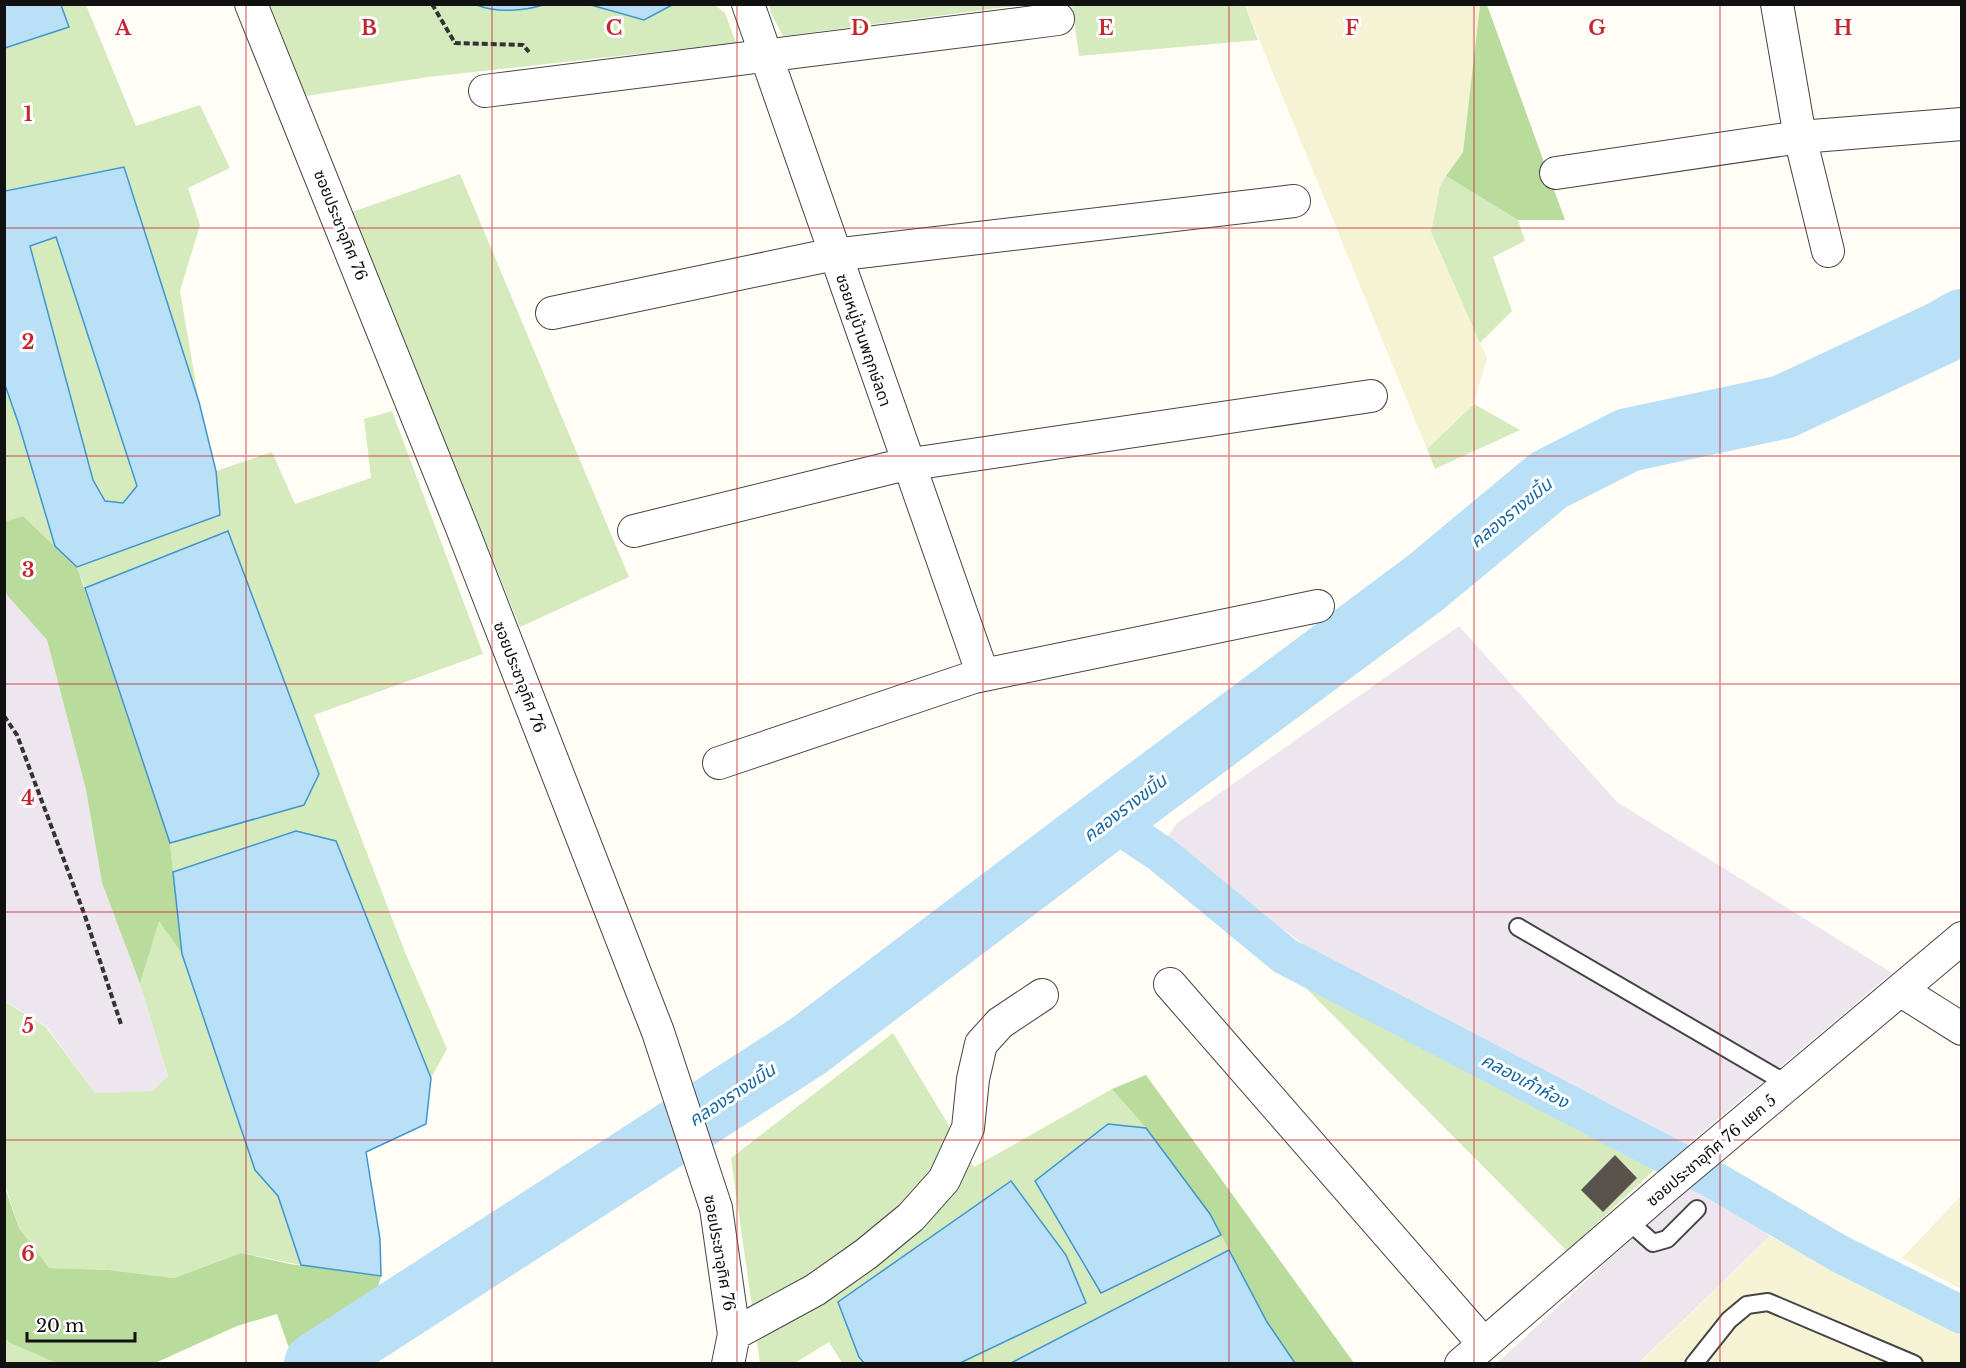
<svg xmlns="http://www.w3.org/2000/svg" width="1966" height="1368" font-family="'Libre Baskerville','Noto Sans Thai',serif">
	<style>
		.industrial { fill: #eee6ef }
		.farmland { fill: #f6f3d4 }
		.green { fill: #d5ebbd }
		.forest { fill: #b9dc9c }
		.water { fill: #b9e0f7; stroke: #3f96cf; stroke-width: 1.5; fill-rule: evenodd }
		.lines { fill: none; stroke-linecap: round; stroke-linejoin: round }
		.canal { stroke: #b9e0f7; stroke-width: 38 }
		.river { stroke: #b9e0f7; stroke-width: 64 }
		.building { fill: #5a524d }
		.lane-casing { stroke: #444; stroke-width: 20 }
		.street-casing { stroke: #444; stroke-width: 34 }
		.path { stroke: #333; stroke-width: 4; stroke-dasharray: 6 3; stroke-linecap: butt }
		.lane { stroke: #fff; stroke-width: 16 }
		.street { stroke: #fff; stroke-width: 32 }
		.grid { fill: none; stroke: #c4262e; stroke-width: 1.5; stroke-opacity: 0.55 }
		.labels { text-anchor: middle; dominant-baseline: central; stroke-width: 6; stroke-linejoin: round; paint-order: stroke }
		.street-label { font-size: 16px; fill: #111; stroke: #fff }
		.water-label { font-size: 18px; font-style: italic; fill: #1768a6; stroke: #fff }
		.grid-label { font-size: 20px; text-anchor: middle; font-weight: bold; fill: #c4262e; stroke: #fff; stroke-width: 6; stroke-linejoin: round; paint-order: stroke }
	</style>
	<rect width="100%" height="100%" fill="#fffdf5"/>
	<!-- industrial -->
	<path class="industrial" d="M4,579L12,600L47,640L86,790L102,883L140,984L168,1076L152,1091L95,1093L47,1027L5,1001Z
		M1459,626L1617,802L1892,973L1682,1149L1336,968L1164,842L1177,823Z
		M1694,1181L1770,1236L1639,1363L1496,1364Z"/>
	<!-- farmland -->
	<path class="farmland" d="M1245,5H1480L1463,152L1440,186L1431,232L1487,358L1474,404L1427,449Z
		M1961,1196V1289L1902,1258Z
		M1770,1236L1961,1335V1363L1639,1364Z"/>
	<!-- green -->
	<path class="green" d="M61,5H86L136,126L200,105L230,168L188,188L200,225L180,291L199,402L124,167L5,191L4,48L69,27Z
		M270,5H715L725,13L736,43L428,77L306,96Z
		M770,5V4L1022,5L783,36L770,11Z
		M1072,5H1245L1258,40L1079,56Z
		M460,174L629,577L520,627L352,212Z
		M1446,176L1518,220L1525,241L1493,257L1512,311L1480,343L1431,232L1440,186Z
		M57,237L137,486L123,503L105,501L93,480L30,246Z
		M4,385L19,425L55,546L23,516L5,522Z
		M1474,404L1520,430L1435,469L1427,449Z
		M392,411L483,654L314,715L405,952L447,1049L431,1078L336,841L296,831L173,872L170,843L303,805L227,531L85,588L77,567L220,515L216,471L272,452L295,504L371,478L364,419Z
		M159,920L182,954L255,1170L278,1196L301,1265L241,1253L174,1278L109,1270L48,1268L19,1228L5,1185L4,1001L46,1027L95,1093L152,1091L168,1076L140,984Z
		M1304,986L1321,988L1666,1159L1567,1251Z
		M893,1033L974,1167L1112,1089L1146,1128L1108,1125L1101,1293L1221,1235L1229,1250L1011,1363H842L829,1342L795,1363H760L731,1158Z
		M4,1338L8,1342L56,1363H5Z"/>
	<!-- forest -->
	<path class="forest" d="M1480,5H1487L1565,220H1518L1446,176L1463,152Z
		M23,516L77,567L170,843L182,954L159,921L140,984L102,883L86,790L47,640L7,595L5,586L4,522Z
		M1146,1075L1354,1363H1295L1267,1322L1210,1214L1146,1128L1112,1089Z
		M4,1185L19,1228L49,1268L109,1270L174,1278L241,1253L290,1264L381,1276L373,1306L321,1341L289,1348L277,1314L237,1326L155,1363H56L8,1342L5,1338Z"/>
	<!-- water -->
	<path class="water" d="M4,5H61L69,27L5,48Z
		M477,5H543C524,11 496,13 477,5Z
		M591,5L672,4V5L644,20Z
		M124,167L199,402L216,471L220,515L77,567L55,546L19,425L5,385V191ZM56,237L137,486L123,503L105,501L93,480L30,246Z
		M228,531L319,774L304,805L170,843L85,588Z
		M296,831L336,841L431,1078L426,1124L366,1152L380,1239L381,1276L301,1265L278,1196L255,1170L182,954L173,872Z
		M1108,1124L1146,1128L1210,1214L1221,1235L1101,1293L1035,1181Z
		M1011,1181L1066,1255L1086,1303L960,1363H864L859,1357L838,1302Z
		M1229,1250L1267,1322L1295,1363H1011Z"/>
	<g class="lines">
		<!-- canal -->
		<path class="canal" d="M1108,819L1161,854L1285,956L1714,1180L1838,1253L1962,1315"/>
		<!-- river -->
		<path class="river" d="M316,1364L808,1046L1108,819L1425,583L1549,480L1628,440L1783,407L1943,332L1962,321"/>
	</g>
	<!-- building -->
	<path class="building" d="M1615,1155L1637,1178L1603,1212L1581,1190Z"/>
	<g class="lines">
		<defs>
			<path id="lane" d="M1518,927L1789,1085
				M1627,1220L1653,1243L1667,1239L1697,1209
				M1694,1364L1729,1320L1747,1305L1768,1302L1914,1364"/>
			<path id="street" d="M251,4L462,528L658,1032L716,1208L734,1334L728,1364
				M748,4L983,675
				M1777,4L1800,137L1828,251
				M485,91L1058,19
				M1556,173L1800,137L1962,124
				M552,313L825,256L1294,201
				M634,531L898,466L1371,396
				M719,763L974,677L1318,606
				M1170,984L1483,1343
				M1900,990L1962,1029
				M734,1334L815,1290L866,1254L911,1217L944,1180L968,1128L973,1079L981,1044L1000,1023L1042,995
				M1461,1364L1668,1185L1962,938"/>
		</defs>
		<!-- lane casing -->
		<use href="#lane" class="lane-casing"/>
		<!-- street casing -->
		<use href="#street" class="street-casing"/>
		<!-- path -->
		<path class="path" d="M432,4L455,43L523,45L529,52
			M4,716L17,735L85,916L121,1024"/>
		<!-- lane -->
		<use href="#lane" class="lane"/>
		<!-- street -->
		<use href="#street" class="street"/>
	</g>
	<!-- grid -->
	<path class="grid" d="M246,4V1364M492,4V1364M737,4V1364M983,4V1364M1229,4V1364M1474,4V1364M1720,4V1364M4,228H1962M4,456H1962M4,684H1962M4,912H1962M4,1140H1962"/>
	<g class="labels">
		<!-- street labels -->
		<g class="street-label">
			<text transform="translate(341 225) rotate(68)">ซอยประชาอุทิศ 76</text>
			<text transform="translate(864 340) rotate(71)">ซอยหมู่บ้านพฤกษ์ลดา</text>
			<text transform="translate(520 677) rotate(69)">ซอยประชาอุทิศ 76</text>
			<text transform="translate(1711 1150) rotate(-40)">ซอยประชาอุทิศ 76 แยก 5</text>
			<text transform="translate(720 1253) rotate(80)">ซอยประชาอุทิศ 76</text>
		</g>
		<!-- water labels -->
		<g class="water-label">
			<text transform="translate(1511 513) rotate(-39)">คลองรางขมิ้น</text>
			<text transform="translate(1125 808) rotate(-37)">คลองรางขมิ้น</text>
			<text transform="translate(1525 1081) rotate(28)">คลองเก้าห้อง</text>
			<text transform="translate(732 1095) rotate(-33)">คลองรางขมิ้น</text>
		</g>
	</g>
	<g class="grid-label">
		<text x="123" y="35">A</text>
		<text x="369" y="35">B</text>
		<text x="614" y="35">C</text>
		<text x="860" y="35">D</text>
		<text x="1106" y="35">E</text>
		<text x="1352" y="35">F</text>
		<text x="1597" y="35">G</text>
		<text x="1843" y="35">H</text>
		<text x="28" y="121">1</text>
		<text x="28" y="349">2</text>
		<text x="28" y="577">3</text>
		<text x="28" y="805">4</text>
		<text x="28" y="1033">5</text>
		<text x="28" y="1261">6</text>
	</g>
	<!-- border -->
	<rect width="1966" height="1368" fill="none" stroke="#111111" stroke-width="12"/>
	<!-- scale -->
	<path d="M27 1332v9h108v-9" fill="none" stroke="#111111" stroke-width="3"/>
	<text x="36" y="1332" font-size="18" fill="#111111" stroke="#ffffff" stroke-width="4.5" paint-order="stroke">20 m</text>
</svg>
